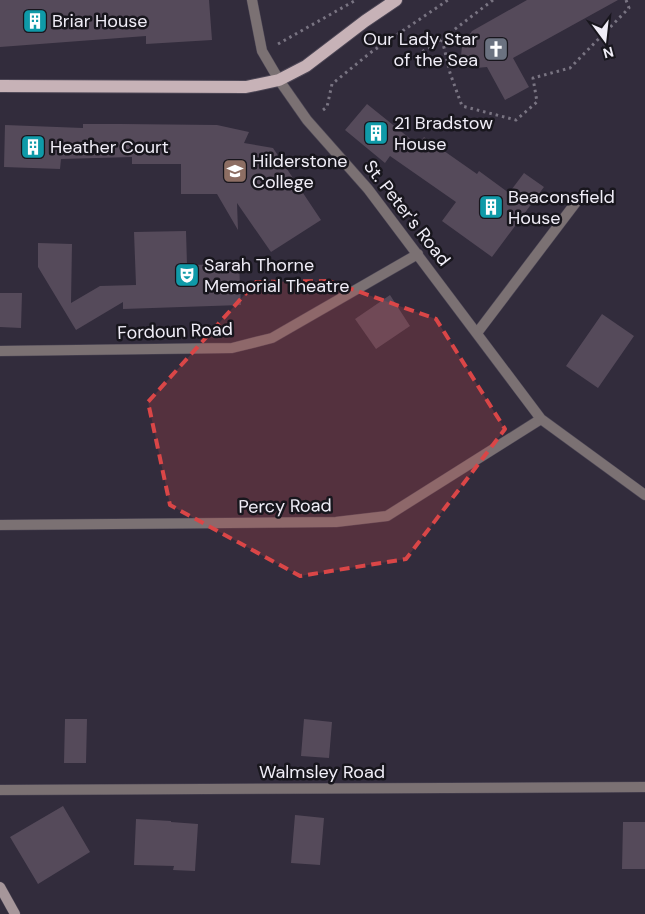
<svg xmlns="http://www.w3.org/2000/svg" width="645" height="914" font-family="'DM Sans',sans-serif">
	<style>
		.building { fill: #554a5a }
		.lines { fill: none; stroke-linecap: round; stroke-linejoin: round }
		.service-casing { stroke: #4d4756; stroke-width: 11 }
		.minor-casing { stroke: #4d4756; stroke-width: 11 }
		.secondary-casing { stroke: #4d4756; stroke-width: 11 }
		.primary-casing { stroke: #4d4756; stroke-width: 14 }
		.path { stroke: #797482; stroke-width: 3; stroke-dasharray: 2.5 4; stroke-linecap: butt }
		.service { stroke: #7b7173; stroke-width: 10 }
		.minor { stroke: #7b7173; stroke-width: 10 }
		.secondary { stroke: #a6969a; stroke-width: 10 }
		.primary { stroke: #c7b2b7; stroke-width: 12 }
		.marked { fill: #da4647; fill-opacity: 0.2; stroke: #da4647; stroke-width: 4; stroke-dasharray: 10 6; stroke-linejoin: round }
		.labels { text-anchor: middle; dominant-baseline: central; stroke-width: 5; stroke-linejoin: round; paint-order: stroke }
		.poi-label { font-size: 18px; fill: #f0edf7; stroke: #18161d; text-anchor: start }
		.street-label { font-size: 18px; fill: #f0edf7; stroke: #18161d }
	</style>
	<rect width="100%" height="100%" fill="#322c3c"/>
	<!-- building -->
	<path class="building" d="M0,0H209L212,40L146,44V36L0,47Z
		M527,0H618L513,58L529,87L505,100L487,67L476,68L471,67L463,61L461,56L462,46L472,31Z
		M367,104L418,145L424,137L477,174L479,171L509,193L524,173L544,187L492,257L442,221L456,202L390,156L385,163L345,130Z
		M83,124H122L217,125L249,132L244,143L273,148L321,220L271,252L237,203L238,230L217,194H181V164H132V157L61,159L60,169L4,167L5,125L83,128Z
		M186,231L187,265L239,264L241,305L123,309V302L76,330L38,267V243L72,244L71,303L100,286L136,285L134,232Z
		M0,293H22L21,328L0,327Z
		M390,295L410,326L376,349L355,319Z
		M602,314L634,336L598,388L566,366Z
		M65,719H87L86,763H64Z
		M304,719L332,722L329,758L301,756Z
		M63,806L90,852L38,884L10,837Z
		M295,815L324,818L320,865L291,863Z
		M136,819L171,821V822L198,824L195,871L173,870L174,866L134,865Z
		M623,822H645V869H622Z"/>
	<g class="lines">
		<defs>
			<path id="service" d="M477,333L580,197"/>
			<path id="minor" d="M252,0L262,51L279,80L307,120L368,189L541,419L645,495
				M0,351L232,348L272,338L418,254
				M0,525L336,522L387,516L541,419
				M0,790L645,787"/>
			<path id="secondary" d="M0,887L15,914"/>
			<path id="primary" d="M0,86L246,87L279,80L306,66L365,21L396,0"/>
		</defs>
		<!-- service casing -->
		<use href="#service" class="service-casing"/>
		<!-- minor casing -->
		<use href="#minor" class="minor-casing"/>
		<!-- secondary casing -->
		<use href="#secondary" class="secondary-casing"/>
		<!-- primary casing -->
		<use href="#primary" class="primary-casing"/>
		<!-- path -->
		<path class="path" d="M493,0L442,39L450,73L462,106L516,120L537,102L533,78L570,68L629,8L626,0
			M278,44L356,0
			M417,55L442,39
			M323,110L327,107L332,84L370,53L448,0"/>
		<!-- service -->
		<use href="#service" class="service"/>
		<!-- minor -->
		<use href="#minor" class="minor"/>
		<!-- secondary -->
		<use href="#secondary" class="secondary"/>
		<!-- primary -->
		<use href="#primary" class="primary"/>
	</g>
	<!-- marked area -->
	<path class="marked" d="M329,281L436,319L505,429L406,559L300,576L170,505L148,402L256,282Z"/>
	<!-- icons -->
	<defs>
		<symbol id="building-square" viewBox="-11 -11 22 22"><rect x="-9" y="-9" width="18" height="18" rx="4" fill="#0f9aa8" stroke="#18161d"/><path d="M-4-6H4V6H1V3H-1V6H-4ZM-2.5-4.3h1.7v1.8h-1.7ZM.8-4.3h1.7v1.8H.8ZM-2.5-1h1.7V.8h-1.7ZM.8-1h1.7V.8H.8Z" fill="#fff"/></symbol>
		<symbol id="church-square" viewBox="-11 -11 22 22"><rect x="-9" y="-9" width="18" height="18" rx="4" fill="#6b7280" stroke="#18161d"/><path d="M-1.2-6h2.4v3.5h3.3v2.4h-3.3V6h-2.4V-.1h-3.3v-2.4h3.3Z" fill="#fff"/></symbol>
		<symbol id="school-square" viewBox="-11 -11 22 22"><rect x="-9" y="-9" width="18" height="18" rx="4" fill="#8d6e63" stroke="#18161d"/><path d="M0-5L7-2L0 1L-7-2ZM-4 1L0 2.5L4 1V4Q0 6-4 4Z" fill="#fff"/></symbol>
		<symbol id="theatre-square" viewBox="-11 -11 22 22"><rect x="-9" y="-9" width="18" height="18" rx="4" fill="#0f9aa8" stroke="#18161d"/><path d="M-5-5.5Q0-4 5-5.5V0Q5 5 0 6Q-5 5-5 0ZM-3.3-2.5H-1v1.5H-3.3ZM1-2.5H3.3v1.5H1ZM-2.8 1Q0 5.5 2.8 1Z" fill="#fff"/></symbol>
	</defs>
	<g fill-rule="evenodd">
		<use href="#building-square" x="21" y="7" width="28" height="28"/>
		<use href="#church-square" x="482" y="35" width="28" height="28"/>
		<use href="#building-square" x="362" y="119" width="28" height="28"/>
		<use href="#building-square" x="19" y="133" width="28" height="28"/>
		<use href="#school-square" x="221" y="157" width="28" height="28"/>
		<use href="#building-square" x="477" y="193" width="28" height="28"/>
		<use href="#theatre-square" x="173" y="261" width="28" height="28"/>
	</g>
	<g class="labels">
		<!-- poi labels -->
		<g class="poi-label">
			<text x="52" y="21">Briar House</text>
			<text x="478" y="39" text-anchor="end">Our Lady Star<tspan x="478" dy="21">of the Sea</tspan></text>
			<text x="394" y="123">21 Bradstow<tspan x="394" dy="21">House</tspan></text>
			<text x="50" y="147">Heather Court</text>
			<text x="252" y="161">Hilderstone<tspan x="252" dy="21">College</tspan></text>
			<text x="508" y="197">Beaconsfield<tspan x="508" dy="21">House</tspan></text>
			<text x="204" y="265">Sarah Thorne<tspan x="204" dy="21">Memorial Theatre</tspan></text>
		</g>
		<!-- street labels -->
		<g class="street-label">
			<text transform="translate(407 213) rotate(52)">St. Peter's Road</text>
			<text transform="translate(175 331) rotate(-2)">Fordoun Road</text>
			<text transform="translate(285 506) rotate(-1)">Percy Road</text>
			<text x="322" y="772">Walmsley Road</text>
		</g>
	</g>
	<!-- north arrow -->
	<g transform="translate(605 40) rotate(165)" stroke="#18161d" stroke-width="4" paint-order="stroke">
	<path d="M0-4L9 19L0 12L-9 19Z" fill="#f0edf7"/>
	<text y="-8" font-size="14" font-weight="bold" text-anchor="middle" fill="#f0edf7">N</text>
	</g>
</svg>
